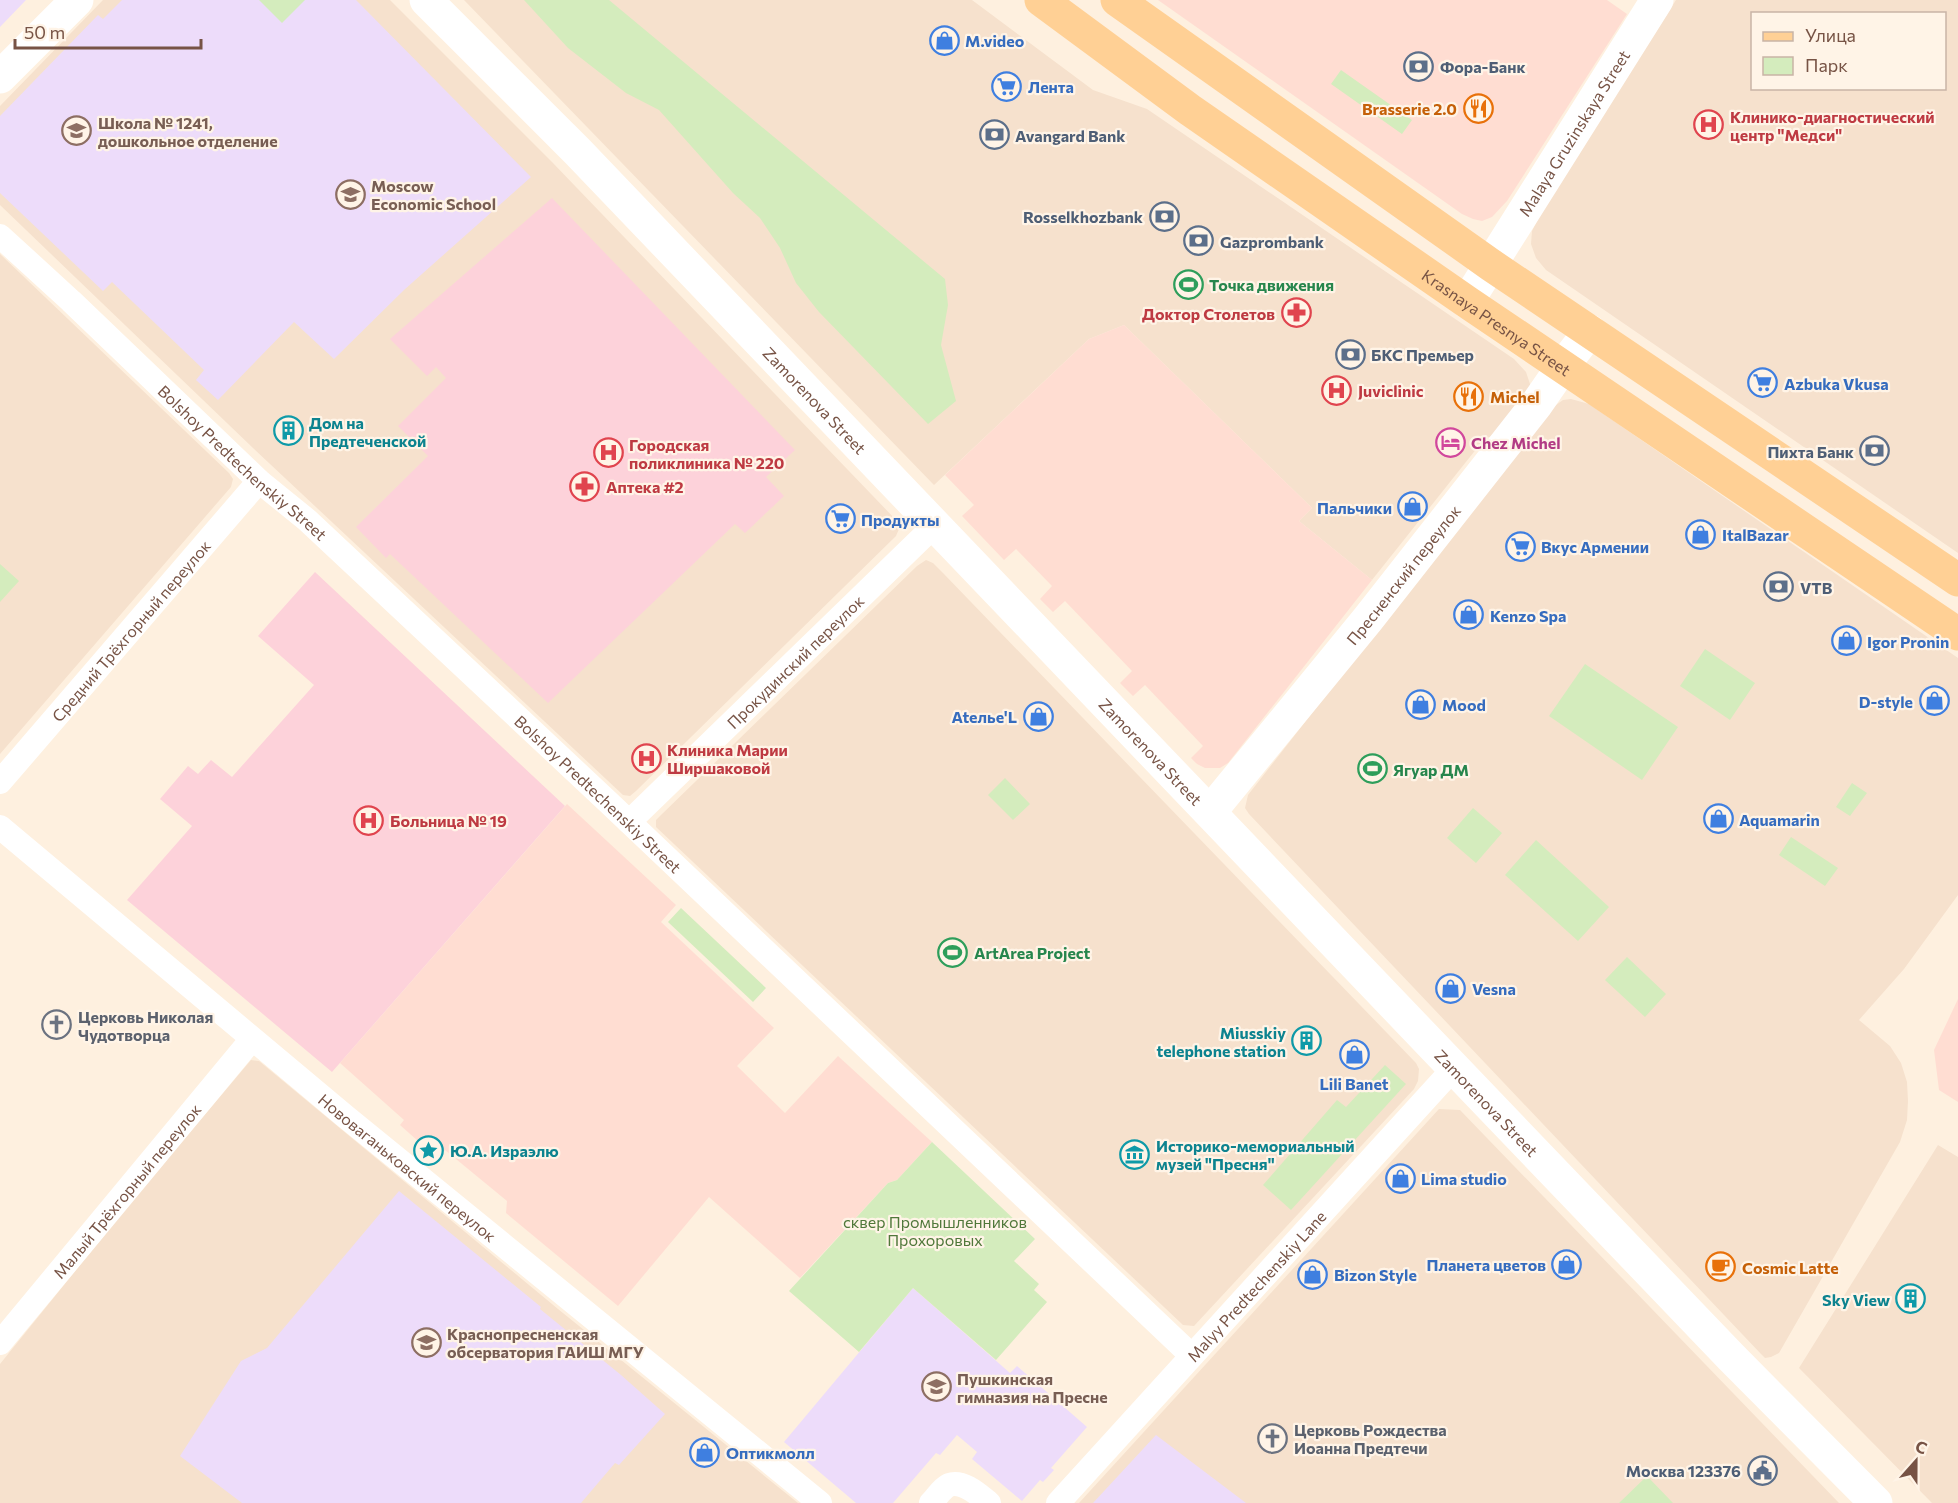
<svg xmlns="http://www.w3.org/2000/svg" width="1958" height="1503" font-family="Commissioner,sans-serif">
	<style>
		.residential { fill: #f6e1cd; fill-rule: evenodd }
		.commercial { fill: #ffddd2 }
		.education { fill: #eddcfa }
		.medical { fill: #fdd2da }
		.green { fill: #d4ecbd }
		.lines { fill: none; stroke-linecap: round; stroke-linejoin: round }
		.street { stroke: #fff; stroke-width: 24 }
		.secondary { stroke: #fff; stroke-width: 33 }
		.primary { stroke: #ffd095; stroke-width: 33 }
		.labels { text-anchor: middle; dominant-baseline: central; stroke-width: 4.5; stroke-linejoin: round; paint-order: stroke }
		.shop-label { font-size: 16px; font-weight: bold; fill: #366cbe; stroke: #fff4e7; text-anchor: start }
		.service-label { font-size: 16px; font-weight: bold; fill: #4e5e75; stroke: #fff4e7; text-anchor: start }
		.food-label { font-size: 16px; font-weight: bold; fill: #c56008; stroke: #fff4e7; text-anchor: start }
		.health-label { font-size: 16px; font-weight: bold; fill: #be3a42; stroke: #fff4e7; text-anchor: start }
		.education-label { font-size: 16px; font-weight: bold; fill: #785e54; stroke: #fff4e7; text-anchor: start }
		.street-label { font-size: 16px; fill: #775345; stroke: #fff4e7 }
		.leisure-label { font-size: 16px; font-weight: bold; fill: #27864d; stroke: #fff4e7; text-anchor: start }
		.culture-label { font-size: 16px; font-weight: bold; fill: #0d838f; stroke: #fff4e7; text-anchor: start }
		.hotel-label { font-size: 16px; font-weight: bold; fill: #b23c85; stroke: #fff4e7; text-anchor: start }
		.worship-label { font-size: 16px; font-weight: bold; fill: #5b616d; stroke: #fff4e7; text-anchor: start }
		.park-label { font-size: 16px; fill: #50783a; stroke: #fff4e7 }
	</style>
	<rect width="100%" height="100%" fill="#fef0df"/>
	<!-- residential -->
	<path class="residential" d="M103,0H390L552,162L897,521L899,529L896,536L636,791L630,796L623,795L253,448L0,205V106Z
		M464,0H972L1093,90L1147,109L1514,359L1526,372L1531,387L1498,435L1485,438L1372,580L1299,521L1312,508L1124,325L1089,339L934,485Z
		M1676,0H1958V553L1546,270L1536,258L1531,244L1532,231L1540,215ZM1752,14H1944V88H1752Z
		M0,254L229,473L233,479L231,487L0,754Z
		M1571,399L1589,404L1958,658V895L1904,969L1859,1020L1890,1046L1901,1063L1907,1082L1908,1101L1907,1120L1900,1142L1779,1353L1771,1357L1765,1358L1761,1354L1249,814L1245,808L1248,795L1549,410L1563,400Z
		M926,560L933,563L943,573L1416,1063L1419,1069L1418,1081L1414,1089L1194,1326L1183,1325L656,827V820L660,816L917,566Z
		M251,1060L259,1061L558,1309L798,1503H0V1364L132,1201Z
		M1439,1109L1460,1110L1839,1503H1079Z
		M1938,1145L1958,1157V1503H1932L1799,1368Z"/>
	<!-- commercial -->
	<path class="commercial" d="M1158,0H1607L1627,14L1507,201L1492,217L1482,221L1473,219L1462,214Z
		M1124,325L1312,508L1299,521L1372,580L1228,763L1220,768H1205L1197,764L1191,758L1203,746L1145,685L1133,696L1120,683L1132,671L1065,601L1053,612L1040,599L1052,586L1016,549L1004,560L962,516L974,505L945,475L1089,339Z
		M567,804L676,905L661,922L774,1028L737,1066L785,1113L838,1056L932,1142L897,1180L888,1183L800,1278L709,1197L618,1306L506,1213L507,1201L490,1187L445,1150L437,1158L400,1125L404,1120L340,1063Z
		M1958,999V1102L1939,1090L1934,1050Z"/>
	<!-- education -->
	<path class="education" d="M0,0H26L0,27Z
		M122,0H356L531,177L404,290L334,359L294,322L218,400L196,380L204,370L112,282L103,291L0,193V116L98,15L103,19Z
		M399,1191L541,1307L540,1309L621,1375L665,1414L619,1465L615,1463L581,1503H242L180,1456L241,1361L267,1348Z
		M913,1288L1010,1373L1017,1366L1087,1427L1051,1468L1054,1470L1043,1482L1040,1480L1022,1501L972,1459L977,1452L957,1435L940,1455L936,1453L893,1503H856L784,1442Z
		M1156,1435L1246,1503H1093Z"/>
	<!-- medical -->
	<path class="medical" d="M552,198L795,450L766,477L784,496L745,533L735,524L548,703L390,554L386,558L356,527L428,456L398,426L446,378L436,367L427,376L390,339Z
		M315,572L565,806L332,1072L127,900L192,826L160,799L188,766L198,774L211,760L232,777L314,685L258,636Z"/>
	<!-- green -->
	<path class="green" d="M259,0H305L282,23Z
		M524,0H609L945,279L948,305L941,345L956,401L928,424L819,312L796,283L780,248L760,218L733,193L659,110L626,93L568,48Z
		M1341,70L1412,120L1402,134L1331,84Z
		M0,564L19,581L0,602Z
		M1705,649L1755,683L1730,720L1680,686Z
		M1585,664L1678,727L1642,780L1549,716Z
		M1005,778L1030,804L1013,820L988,795Z
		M1852,783L1867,793L1850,816L1836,807Z
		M1473,808L1502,833L1476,863L1447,838Z
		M1791,837L1838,868L1825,886L1779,855Z
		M1536,840L1609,907L1578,941L1505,875Z
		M681,908L766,988L753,1002L668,922Z
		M1627,957L1666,994L1645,1017L1605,980Z
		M1385,1065L1406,1084L1291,1210L1263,1185L1337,1100L1346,1107Z
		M932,1142L1035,1239L1014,1261L1039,1284L1034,1290L1047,1302L996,1360L913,1288L859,1352L789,1291L888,1183L897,1180Z
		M1647,1476L1673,1503H1619Z"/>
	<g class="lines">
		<!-- street -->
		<g class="street">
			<path id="s1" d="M0,236L71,301L259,481L307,520L607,801L1191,1355"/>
			<path id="s2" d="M0,782L259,481"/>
			<path id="s3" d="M629,822L934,526"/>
			<path id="s4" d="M0,827L346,1117L820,1503"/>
			<path id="s5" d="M0,1343L252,1039"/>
			<path d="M931,1503C936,1498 942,1488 949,1485C963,1480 979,1495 989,1503"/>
			<path id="s6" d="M1058,1503L1454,1068"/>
		</g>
		<!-- secondary -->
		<g class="secondary">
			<path id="s7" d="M426,0L578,152L1454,1068L1731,1357L1876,1503"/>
			<path d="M0,77L77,0"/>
			<path id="s8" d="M1467,302L1657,0"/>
			<path id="s9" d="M1210,812L1368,619L1536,405L1563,366L1590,331"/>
		</g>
		<!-- primary -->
		<g class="primary">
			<path id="s10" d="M1041,0L1190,110L1467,302L1958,634"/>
			<path d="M1117,0L1491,265L1958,580"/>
		</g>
	</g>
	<!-- icons -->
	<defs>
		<symbol id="shop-ring" viewBox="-11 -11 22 22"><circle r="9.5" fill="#fff4e7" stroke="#3f7fe0" stroke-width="1.5"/><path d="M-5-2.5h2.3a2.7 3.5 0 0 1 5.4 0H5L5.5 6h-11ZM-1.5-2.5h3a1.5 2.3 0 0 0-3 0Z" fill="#3f7fe0"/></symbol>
		<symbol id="bank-ring" viewBox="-11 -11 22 22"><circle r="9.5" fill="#fff4e7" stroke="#5c6f8a" stroke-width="1.5"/><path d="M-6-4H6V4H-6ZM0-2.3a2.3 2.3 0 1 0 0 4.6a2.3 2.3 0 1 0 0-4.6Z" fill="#5c6f8a"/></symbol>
		<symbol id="supermarket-ring" viewBox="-11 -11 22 22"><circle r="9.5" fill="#fff4e7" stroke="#3f7fe0" stroke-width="1.5"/><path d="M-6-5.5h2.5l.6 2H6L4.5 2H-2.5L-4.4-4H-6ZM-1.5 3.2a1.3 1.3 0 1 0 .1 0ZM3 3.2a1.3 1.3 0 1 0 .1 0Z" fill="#3f7fe0"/></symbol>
		<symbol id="restaurant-ring" viewBox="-11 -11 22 22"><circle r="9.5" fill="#fff4e7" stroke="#e8710a" stroke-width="1.5"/><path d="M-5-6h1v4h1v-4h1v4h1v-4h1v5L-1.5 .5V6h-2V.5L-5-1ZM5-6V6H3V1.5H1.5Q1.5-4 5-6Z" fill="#e8710a"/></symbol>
		<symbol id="hospital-ring" viewBox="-11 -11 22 22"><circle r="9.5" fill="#fff4e7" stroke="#e0444e" stroke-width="1.5"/><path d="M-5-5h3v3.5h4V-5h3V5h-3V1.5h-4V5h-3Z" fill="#e0444e"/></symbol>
		<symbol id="school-ring" viewBox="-11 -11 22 22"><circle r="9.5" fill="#fff4e7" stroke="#8d6e63" stroke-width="1.5"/><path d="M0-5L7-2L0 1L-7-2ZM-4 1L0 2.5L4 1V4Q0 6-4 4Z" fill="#8d6e63"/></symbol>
		<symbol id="stadium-ring" viewBox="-11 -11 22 22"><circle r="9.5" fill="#fff4e7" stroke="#2e9e5b" stroke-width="1.5"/><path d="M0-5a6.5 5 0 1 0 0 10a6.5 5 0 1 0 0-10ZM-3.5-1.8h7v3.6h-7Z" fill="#2e9e5b"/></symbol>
		<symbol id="pharmacy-ring" viewBox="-11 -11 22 22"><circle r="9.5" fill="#fff4e7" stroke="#e0444e" stroke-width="1.5"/><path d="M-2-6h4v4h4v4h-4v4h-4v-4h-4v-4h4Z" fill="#e0444e"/></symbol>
		<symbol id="building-ring" viewBox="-11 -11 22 22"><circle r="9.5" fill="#fff4e7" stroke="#0f9aa8" stroke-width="1.5"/><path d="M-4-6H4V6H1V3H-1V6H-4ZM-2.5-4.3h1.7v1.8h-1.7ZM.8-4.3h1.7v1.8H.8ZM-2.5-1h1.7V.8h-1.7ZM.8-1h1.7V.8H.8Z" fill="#0f9aa8"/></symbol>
		<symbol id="hotel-ring" viewBox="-11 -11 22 22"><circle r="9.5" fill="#fff4e7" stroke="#d1479c" stroke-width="1.5"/><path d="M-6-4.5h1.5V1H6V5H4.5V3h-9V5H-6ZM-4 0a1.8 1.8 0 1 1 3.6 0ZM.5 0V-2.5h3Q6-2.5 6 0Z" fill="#d1479c"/></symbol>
		<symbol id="church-ring" viewBox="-11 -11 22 22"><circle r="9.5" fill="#fff4e7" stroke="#6b7280" stroke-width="1.5"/><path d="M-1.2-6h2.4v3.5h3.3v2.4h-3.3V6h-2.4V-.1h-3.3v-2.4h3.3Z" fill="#6b7280"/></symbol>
		<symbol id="sight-ring" viewBox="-11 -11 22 22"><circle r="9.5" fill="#fff4e7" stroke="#0f9aa8" stroke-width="1.5"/><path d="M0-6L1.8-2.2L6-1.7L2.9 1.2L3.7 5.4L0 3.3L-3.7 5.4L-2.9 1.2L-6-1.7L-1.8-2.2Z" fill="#0f9aa8"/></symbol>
		<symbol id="museum-ring" viewBox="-11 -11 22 22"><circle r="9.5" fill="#fff4e7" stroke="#0f9aa8" stroke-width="1.5"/><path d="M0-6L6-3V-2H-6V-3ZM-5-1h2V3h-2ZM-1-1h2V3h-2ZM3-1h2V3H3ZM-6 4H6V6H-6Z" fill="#0f9aa8"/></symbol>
		<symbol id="cafe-ring" viewBox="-11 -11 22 22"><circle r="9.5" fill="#fff4e7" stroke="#e8710a" stroke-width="1.5"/><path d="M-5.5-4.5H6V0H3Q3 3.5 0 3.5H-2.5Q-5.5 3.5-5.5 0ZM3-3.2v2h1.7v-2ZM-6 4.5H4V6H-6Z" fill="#e8710a"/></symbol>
		<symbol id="university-ring" viewBox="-11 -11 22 22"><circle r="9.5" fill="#fff4e7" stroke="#8d6e63" stroke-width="1.5"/><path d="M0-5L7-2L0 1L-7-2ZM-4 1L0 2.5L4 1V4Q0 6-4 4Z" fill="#8d6e63"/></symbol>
		<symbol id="civic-ring" viewBox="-11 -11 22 22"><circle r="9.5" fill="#fff4e7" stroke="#5c6f8a" stroke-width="1.5"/><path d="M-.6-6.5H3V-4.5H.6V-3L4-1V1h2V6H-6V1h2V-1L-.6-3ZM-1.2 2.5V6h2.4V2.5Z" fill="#5c6f8a"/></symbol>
	</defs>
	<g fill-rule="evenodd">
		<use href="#shop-ring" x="928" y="24" width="33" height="33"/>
		<use href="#bank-ring" x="1402" y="50" width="33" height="33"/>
		<use href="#supermarket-ring" x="990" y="70" width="33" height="33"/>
		<use href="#restaurant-ring" x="1462" y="92" width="33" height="33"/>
		<use href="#hospital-ring" x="1692" y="108" width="33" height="33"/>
		<use href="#school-ring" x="60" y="114" width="33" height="33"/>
		<use href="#bank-ring" x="978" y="118" width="33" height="33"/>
		<use href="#school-ring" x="334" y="178" width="33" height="33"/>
		<use href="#bank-ring" x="1148" y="200" width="33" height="33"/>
		<use href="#bank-ring" x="1182" y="224" width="33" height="33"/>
		<use href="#stadium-ring" x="1172" y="268" width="33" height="33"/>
		<use href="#pharmacy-ring" x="1280" y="296" width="33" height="33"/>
		<use href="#bank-ring" x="1334" y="338" width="33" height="33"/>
		<use href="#supermarket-ring" x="1746" y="366" width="33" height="33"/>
		<use href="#hospital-ring" x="1320" y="374" width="33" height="33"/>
		<use href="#restaurant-ring" x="1452" y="380" width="33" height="33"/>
		<use href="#building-ring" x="272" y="414" width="33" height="33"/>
		<use href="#hotel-ring" x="1434" y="426" width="33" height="33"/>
		<use href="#bank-ring" x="1858" y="434" width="33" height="33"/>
		<use href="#hospital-ring" x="592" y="436" width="33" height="33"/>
		<use href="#pharmacy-ring" x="568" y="470" width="33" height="33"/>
		<use href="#shop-ring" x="1396" y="490" width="33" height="33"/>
		<use href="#supermarket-ring" x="824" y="502" width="33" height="33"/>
		<use href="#shop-ring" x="1684" y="518" width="33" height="33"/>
		<use href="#supermarket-ring" x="1504" y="530" width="33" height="33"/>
		<use href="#bank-ring" x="1762" y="570" width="33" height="33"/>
		<use href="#shop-ring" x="1452" y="598" width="33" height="33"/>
		<use href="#shop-ring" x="1830" y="624" width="33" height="33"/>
		<use href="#shop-ring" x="1918" y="684" width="33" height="33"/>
		<use href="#shop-ring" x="1404" y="688" width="33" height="33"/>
		<use href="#shop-ring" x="1022" y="700" width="33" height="33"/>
		<use href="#hospital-ring" x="630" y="742" width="33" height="33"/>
		<use href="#stadium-ring" x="1356" y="752" width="33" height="33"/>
		<use href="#shop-ring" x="1702" y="802" width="33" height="33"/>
		<use href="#hospital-ring" x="352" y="804" width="33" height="33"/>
		<use href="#stadium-ring" x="936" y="936" width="33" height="33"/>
		<use href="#shop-ring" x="1434" y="972" width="33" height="33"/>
		<use href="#church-ring" x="40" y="1008" width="33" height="33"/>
		<use href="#building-ring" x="1290" y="1024" width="33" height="33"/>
		<use href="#shop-ring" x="1338" y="1038" width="33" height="33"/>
		<use href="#sight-ring" x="412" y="1134" width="33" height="33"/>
		<use href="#museum-ring" x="1118" y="1138" width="33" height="33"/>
		<use href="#shop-ring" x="1384" y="1162" width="33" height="33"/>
		<use href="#shop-ring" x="1550" y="1248" width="33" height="33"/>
		<use href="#cafe-ring" x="1704" y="1250" width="33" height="33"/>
		<use href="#shop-ring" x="1296" y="1258" width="33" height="33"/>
		<use href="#building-ring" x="1894" y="1282" width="33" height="33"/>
		<use href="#university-ring" x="410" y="1326" width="33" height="33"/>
		<use href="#school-ring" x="920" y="1370" width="33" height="33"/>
		<use href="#church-ring" x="1256" y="1422" width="33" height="33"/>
		<use href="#shop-ring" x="688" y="1436" width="33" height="33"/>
		<use href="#civic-ring" x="1746" y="1454" width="33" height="33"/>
	</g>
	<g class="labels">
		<!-- shop labels -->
		<g class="shop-label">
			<text x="965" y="40">M.video</text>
			<text x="1028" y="86">Лента</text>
			<text x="1784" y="383">Azbuka Vkusa</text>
			<text x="1392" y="507" text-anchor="end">Пальчики</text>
			<text x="861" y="519">Продукты</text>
			<text x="1722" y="534">ItalBazar</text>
			<text x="1541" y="546">Вкус Армении</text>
			<text x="1490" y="615">Kenzo Spa</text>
			<text x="1867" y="641">Igor Pronin</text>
			<text x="1913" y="701" text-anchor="end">D-style</text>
			<text x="1442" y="704">Mood</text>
			<text x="1017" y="716" text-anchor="end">Ateлье'L</text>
			<text x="1739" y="819">Aquamarin</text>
			<text x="1472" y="988">Vesna</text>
			<text x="1354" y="1083" text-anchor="middle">Lili Banet</text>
			<text x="1421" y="1178">Lima studio</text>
			<text x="1546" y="1264" text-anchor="end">Планета цветов</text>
			<text x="1334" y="1274">Bizon Style</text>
			<text x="726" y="1452">Оптикмолл</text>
		</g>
		<!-- service labels -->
		<g class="service-label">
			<text x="1440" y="66">Фора-Банк</text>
			<text x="1015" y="135">Avangard Bank</text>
			<text x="1143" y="216" text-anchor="end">Rosselkhozbank</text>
			<text x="1220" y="241">Gazprombank</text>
			<text x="1371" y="354">БКС Премьер</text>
			<text x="1854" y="451" text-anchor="end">Пихта Банк</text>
			<text x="1800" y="587">VTB</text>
			<text x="1741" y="1470" text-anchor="end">Москва 123376</text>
		</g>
		<!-- food labels -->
		<g class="food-label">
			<text x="1457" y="108" text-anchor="end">Brasserie 2.0</text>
			<text x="1490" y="396">Michel</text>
			<text x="1742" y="1267">Cosmic Latte</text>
		</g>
		<!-- health labels -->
		<g class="health-label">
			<text x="1730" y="116">Клинико-диагностический<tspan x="1730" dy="18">центр "Медси"</tspan></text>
			<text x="1275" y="313" text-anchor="end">Доктор Столетов</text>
			<text x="1358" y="390">Juviclinic</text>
			<text x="629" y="444">Городская<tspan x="629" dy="18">поликлиника № 220</tspan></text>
			<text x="606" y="486">Аптека #2</text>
			<text x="667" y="749">Клиника Марии<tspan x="667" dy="18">Ширшаковой</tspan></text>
			<text x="390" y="820">Больница № 19</text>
		</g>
		<!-- education labels -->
		<g class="education-label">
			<text x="98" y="122">Школа № 1241,<tspan x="98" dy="18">дошкольное отделение</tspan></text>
			<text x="371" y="185">Moscow<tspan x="371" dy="18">Economic School</tspan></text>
			<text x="447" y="1333">Краснопресненская<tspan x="447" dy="18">обсерватория ГАИШ МГУ</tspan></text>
			<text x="957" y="1378">Пушкинская<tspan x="957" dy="18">гимназия на Пресне</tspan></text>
		</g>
		<!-- street labels -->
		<g class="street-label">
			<text stroke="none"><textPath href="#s8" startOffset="200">Malaya Gruzinskaya Street</textPath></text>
			<text stroke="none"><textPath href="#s10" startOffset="558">Krasnaya Presnya Street</textPath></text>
			<text stroke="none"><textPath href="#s7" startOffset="558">Zamorenova Street</textPath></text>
			<text stroke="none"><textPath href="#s1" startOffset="332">Bolshoy Predtechenskiy Street</textPath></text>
			<text stroke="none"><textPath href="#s9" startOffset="306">Пресненский переулок</textPath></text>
			<text stroke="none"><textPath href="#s2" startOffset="200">Средний Трёхгорный переулок</textPath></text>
			<text stroke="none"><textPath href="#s3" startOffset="231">Прокудинский переулок</textPath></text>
			<text stroke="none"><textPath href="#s7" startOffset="1044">Zamorenova Street</textPath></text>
			<text stroke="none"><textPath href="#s1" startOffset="818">Bolshoy Predtechenskiy Street</textPath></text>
			<text stroke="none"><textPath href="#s7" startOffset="1530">Zamorenova Street</textPath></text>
			<text stroke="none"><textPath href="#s4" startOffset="531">Нововаганьковский переулок</textPath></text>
			<text stroke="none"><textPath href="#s5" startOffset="198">Малый Трёхгорный переулок</textPath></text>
			<text stroke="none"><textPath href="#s6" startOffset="294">Malyy Predtechenskiy Lane</textPath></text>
		</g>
		<!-- leisure labels -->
		<g class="leisure-label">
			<text x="1209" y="284">Точка движения</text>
			<text x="1393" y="769">Ягуар ДМ</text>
			<text x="974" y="952">ArtArea Project</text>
		</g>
		<!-- culture labels -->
		<g class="culture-label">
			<text x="309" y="422">Дом на<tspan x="309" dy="18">Предтеченской</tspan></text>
			<text x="1286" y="1032" text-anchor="end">Miusskiy<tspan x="1286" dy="18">telephone station</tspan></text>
			<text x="1156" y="1145">Историко-мемориальный<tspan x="1156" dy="18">музей "Пресня"</tspan></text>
			<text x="450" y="1150">Ю.А. Израэлю</text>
			<text x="1890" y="1299" text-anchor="end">Sky View</text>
		</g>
		<!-- hotel labels -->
		<g class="hotel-label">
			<text x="1471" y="442">Chez Michel</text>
		</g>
		<!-- worship labels -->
		<g class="worship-label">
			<text x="78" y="1016">Церковь Николая<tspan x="78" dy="18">Чудотворца</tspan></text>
			<text x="1294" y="1429">Церковь Рождества<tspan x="1294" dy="18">Иоанна Предтечи</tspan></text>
		</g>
		<!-- park labels -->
		<g class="park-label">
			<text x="935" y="1221">сквер Промышленников<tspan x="935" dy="18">Прохоровых</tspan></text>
		</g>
	</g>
	<!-- legend -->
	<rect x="1751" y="12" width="195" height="78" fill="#fff4e7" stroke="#c9b4a6" stroke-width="1.5"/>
	<rect x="1763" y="32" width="30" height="9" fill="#ffd095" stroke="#c9b4a6" stroke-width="1.5"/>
	<text x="1805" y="42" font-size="18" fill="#775345">Улица</text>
	<rect x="1763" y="57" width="30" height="18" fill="#d4ecbd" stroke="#c9b4a6" stroke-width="1.5"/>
	<text x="1805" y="72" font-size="18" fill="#775345">Парк</text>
	<!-- north arrow -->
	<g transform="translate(1916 1461) rotate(21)" stroke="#fff4e7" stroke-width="4.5" paint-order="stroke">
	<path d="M0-4.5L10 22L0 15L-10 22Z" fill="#775345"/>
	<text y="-9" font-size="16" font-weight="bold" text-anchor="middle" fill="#775345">С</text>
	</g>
	<!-- scale -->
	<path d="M15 39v9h186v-9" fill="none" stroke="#775345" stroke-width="3"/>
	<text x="24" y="39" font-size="18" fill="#775345" stroke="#fff4e7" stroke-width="4.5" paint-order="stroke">50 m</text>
</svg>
